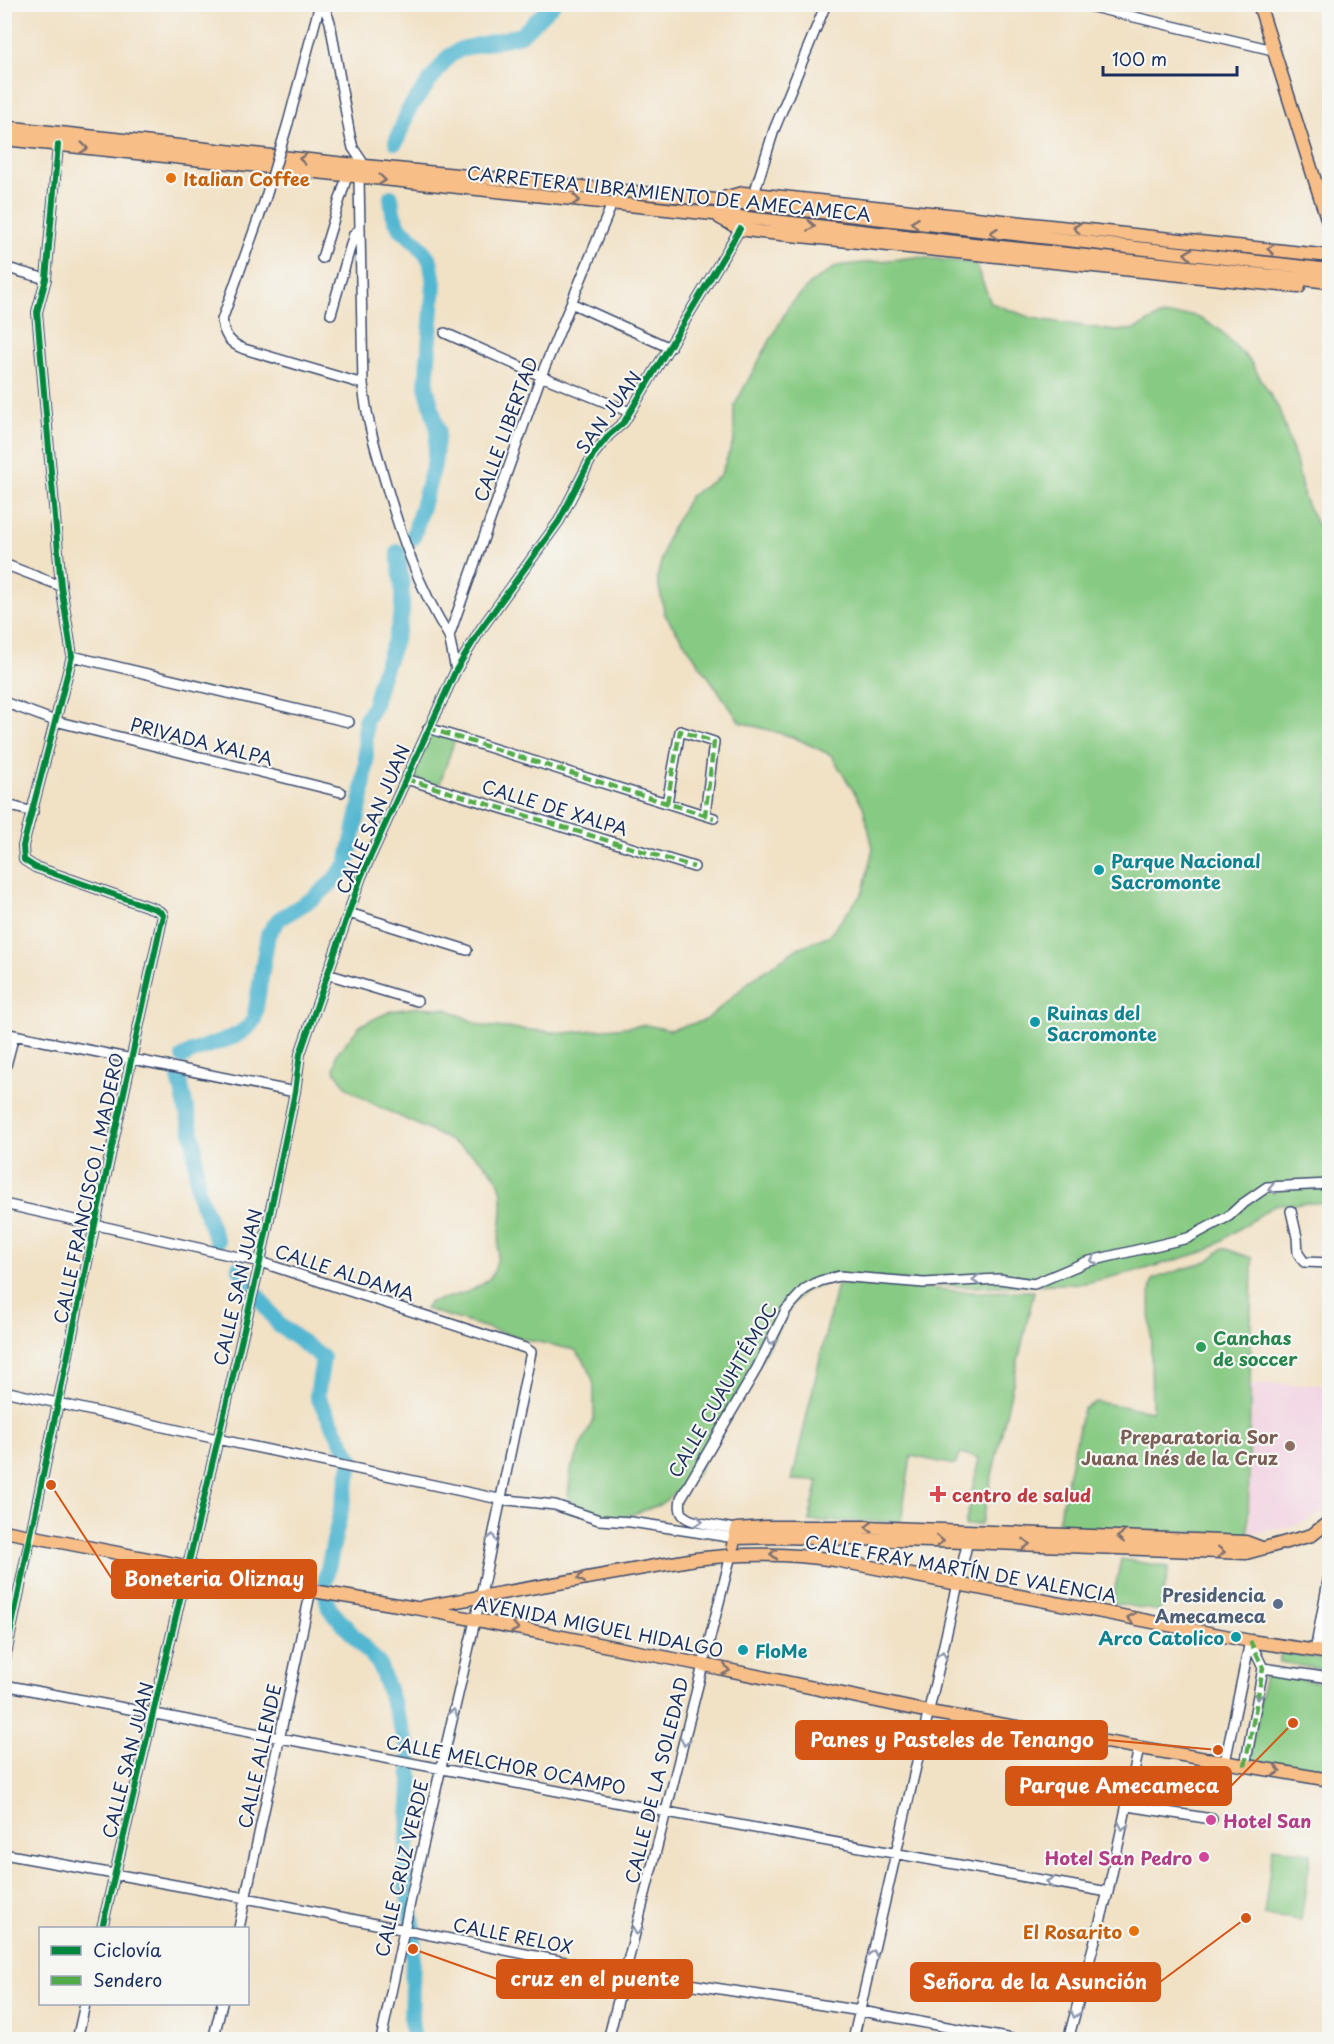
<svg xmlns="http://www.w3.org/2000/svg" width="1334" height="2044" font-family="'Playpen Sans',sans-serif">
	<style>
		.built { fill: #f2cfe1 }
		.green { fill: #87ca83; stroke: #517c70; stroke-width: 1.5 }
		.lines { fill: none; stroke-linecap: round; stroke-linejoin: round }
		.river { stroke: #52b7d1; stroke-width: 16 }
		.minor-casing { stroke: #3b4a6d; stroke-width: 12 }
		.major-casing { stroke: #3b4a6d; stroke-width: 15 }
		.minor { stroke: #fff; stroke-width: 9 }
		.major { stroke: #f7be87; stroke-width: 12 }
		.minor-bridge-casing { stroke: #3b4a6d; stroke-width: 12; stroke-linecap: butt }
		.minor-bridge { stroke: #fff; stroke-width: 9 }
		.quiet { stroke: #52ab49; stroke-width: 4.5; stroke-dasharray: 9 4.5; stroke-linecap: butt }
		.cycleway-casing { stroke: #f6f6f2; stroke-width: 10 }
		.cycleway { stroke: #00873e; stroke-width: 6 }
		.oneway { stroke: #7e6f70 }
		.oneway2 { stroke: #8d97ae }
		.food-dot { fill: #e8710a; stroke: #f6f6f2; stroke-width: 2 }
		.culture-dot { fill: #0f9aa8; stroke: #f6f6f2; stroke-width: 2 }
		.leisure-dot { fill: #2e9e5b; stroke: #f6f6f2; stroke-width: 2 }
		.education-dot { fill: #8d6e63; stroke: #f6f6f2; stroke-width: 2 }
		.health-dot { fill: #e0444e; stroke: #f6f6f2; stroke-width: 2 }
		.service-dot { fill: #5c6f8a; stroke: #f6f6f2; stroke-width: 2 }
		.hotel-dot { fill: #d1479c; stroke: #f6f6f2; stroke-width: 2 }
		.labels { text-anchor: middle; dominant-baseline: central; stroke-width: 4.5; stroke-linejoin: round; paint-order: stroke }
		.food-label { font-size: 18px; font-weight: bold; fill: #c56008; stroke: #f6f6f2; text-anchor: start }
		.street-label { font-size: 18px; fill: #1b2f5e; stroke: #f6f6f2 }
		.culture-label { font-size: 18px; font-weight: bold; fill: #0d838f; stroke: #f6f6f2; text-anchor: start }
		.leisure-label { font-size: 18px; font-weight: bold; fill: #27864d; stroke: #f6f6f2; text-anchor: start }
		.education-label { font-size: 18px; font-weight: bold; fill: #785e54; stroke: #f6f6f2; text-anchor: end }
		.health-label { font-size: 18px; font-weight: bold; fill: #be3a42; stroke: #f6f6f2; text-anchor: start }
		.service-label { font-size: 18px; font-weight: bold; fill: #4e5e75; stroke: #f6f6f2; text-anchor: end }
		.hotel-label { font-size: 18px; font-weight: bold; fill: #b23c85; stroke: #f6f6f2; text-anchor: start }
		.leader { fill: none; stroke: #d45514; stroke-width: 2 }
		.callout-dot { fill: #d45514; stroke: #f6f6f2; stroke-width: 2 }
		.callout { fill: #d45514; stroke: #d45514; stroke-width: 2 }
		.callout-label { font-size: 20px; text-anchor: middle; font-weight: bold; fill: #fff }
	</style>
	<rect width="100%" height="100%" fill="#f6f6f2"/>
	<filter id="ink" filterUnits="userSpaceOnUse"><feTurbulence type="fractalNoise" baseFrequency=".0167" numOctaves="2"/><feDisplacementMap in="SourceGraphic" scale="12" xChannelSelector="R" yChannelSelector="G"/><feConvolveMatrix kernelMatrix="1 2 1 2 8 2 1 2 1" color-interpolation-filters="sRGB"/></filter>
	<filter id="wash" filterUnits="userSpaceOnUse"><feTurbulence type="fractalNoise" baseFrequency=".008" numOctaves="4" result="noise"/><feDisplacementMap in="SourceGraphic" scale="24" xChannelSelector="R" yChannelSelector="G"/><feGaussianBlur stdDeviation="1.35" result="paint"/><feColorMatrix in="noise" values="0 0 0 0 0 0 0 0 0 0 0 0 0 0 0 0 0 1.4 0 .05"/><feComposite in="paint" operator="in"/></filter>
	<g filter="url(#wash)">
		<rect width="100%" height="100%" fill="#f1e1c5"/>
		<!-- built -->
		<path class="built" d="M1252,1384L1329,1385L1330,1507L1323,1513L1291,1527L1250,1533Z"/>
		<!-- green -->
		<path class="green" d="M916,257L975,263L991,303L1032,318L1115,331L1136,329L1159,316L1194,315L1219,329L1250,361L1279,409L1296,461L1304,498L1323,536L1329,544V1202L1275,1205L1206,1251L1149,1268L1086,1283L965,1287L885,1278L837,1280L804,1291L792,1305L696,1475L682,1488L659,1505L625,1517L605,1519L597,1518L568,1498L571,1469L594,1418V1385L588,1367L575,1350L524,1339L425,1309L430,1302C449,1297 480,1292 492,1275C498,1266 498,1250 499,1239C501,1224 504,1204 501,1189C491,1144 383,1117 348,1088C343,1083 338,1075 334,1070L337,1053L361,1025L391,1011L419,1007L447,1009L482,1026L565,1033L646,1025L670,1030L706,1020L750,981L798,948L830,935L863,892L873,848L863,806L831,755L793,737L740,722L665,615L657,578L667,538L690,496L720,476L734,440V406L789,306L811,283L837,266Z
			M432,732L455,739L439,786L410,778Z
			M1223,1248L1252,1258L1248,1535L1057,1527L1083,1409L1096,1402L1152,1411L1150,1291L1153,1279L1208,1261Z
			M837,1284H894L965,1292L1034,1291L981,1524L965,1526L979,1458L961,1453L955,1465L911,1456L901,1522L809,1521L818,1481L792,1480Z
			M1121,1559L1169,1567L1160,1611L1112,1603Z
			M1282,1652L1329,1660V1671L1280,1662V1655Z
			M1265,1673L1329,1684V1775L1249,1762Z
			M1273,1847L1311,1853L1301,1920L1264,1915Z"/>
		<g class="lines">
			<!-- river -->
			<path class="river" d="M396,142L409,109L448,57L461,49L521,35L553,4
				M391,197L393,213L399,227L417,243L430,260L434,283L426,386L438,431L434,465L413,538
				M183,1057C205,1042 238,1043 254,1020L268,934L279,919L314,898L331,883L347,864L362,797L366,762L365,720L373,708L382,675L395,640L402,612V586L398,552
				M179,1078L194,1141L198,1192L217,1242
				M239,1267L248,1282
				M258,1296L279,1325L323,1358L317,1396L352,1460L324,1586L329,1608L379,1664L410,1753L411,1786L405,1881L414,1928L411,2018L413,2040"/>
		</g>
	</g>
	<g filter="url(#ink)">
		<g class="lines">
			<defs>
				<path id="minor" d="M323,4L330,22L350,136L353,148L365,166
					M1080,4L1273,50
					M288,123L320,4
					M359,178L363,384C366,416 374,444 383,474C399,530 418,587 449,636
					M754,194L774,130L826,4
					M265,200L222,320C224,335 229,343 244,349L363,384
					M322,258L347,176
					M4,267L46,279
					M571,303L670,348
					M331,314L354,234L360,229
					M445,333L541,376L630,412
					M4,564L61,586
					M72,656L349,722
					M456,670L449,636L541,376L612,204
					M4,702L55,721L341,792
					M428,728L714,818
					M406,779L694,867
					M667,803L680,731L714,742L705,815
					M4,804L33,812
					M349,913L467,950
					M327,974L417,1001
					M4,1033L295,1092
					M4,1073L14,1035
					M4,1204L260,1262L525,1348L531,1352L481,1595L412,1893L381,2040
					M1291,1211L1297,1237L1298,1253L1304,1262L1330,1263
					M4,1391L217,1439L499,1499L555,1505L599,1520L631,1522L735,1538
					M737,1529C726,1527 692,1524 684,1516C679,1511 680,1504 681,1498L757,1368L786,1310L805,1289L820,1281L839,1276L924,1283L999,1279L1034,1284L1086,1262L1188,1238L1229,1216L1241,1205L1267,1187L1330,1184
					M1315,1651L1330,1570
					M4,1664L95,1224L163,915L162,913L155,909L35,867L24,860L23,846L72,656L61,586L37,312L46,279L58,145
					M1263,1668L1330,1678
					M4,1685L667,1812L1108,1892
					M1225,1762L1250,1641
					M1245,1766L1263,1668L1250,1641
					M1128,1806L1212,1819
					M4,1854L246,1898L625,1974L861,2011L1017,2040
					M102,1928L260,1262L295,1092L300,1054L361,877L456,670L481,629L559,521L593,455L609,435L624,422L630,412L740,229
					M239,1928L311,1590
					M77,2040L85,2004
					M213,2040L222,2004
					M608,2040L731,1555
					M853,2040L969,1536
					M1068,2040L1108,1892L1139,1748"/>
				<path id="major" d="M1259,4L1330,228
					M4,127L365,166L716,200L1330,270
					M4,139L713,214L973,244L1330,282
					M726,197L743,193L754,194L1330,256
					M720,218L740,229L761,232L1299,287
					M4,1531L319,1592L416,1608L704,1665L929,1712L1330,1780
					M735,1538L781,1537L968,1542L1246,1553L1312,1535L1330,1521
					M733,1545L737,1529L766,1527H866L1246,1542L1262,1548
					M423,1607L695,1559C742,1553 788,1553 835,1560L1250,1641L1330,1653"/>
			</defs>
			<!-- minor casing -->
			<use href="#minor" class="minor-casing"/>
			<!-- major casing -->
			<use href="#major" class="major-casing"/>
			<!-- minor -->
			<use href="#minor" class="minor"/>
			<!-- major -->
			<use href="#major" class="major"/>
			<defs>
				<path id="minor-bridge" d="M265,200L288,123"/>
			</defs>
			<!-- minor-bridge casing -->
			<use href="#minor-bridge" class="minor-bridge-casing"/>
			<!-- minor-bridge -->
			<use href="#minor-bridge" class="minor-bridge"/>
			<!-- quiet -->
			<path class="quiet" d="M428,728L714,818
				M406,779L694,867
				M667,803L680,731L714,742L705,815
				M1245,1766L1263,1668L1250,1641"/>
			<defs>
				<path id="cycleway" d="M4,1664L95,1224L163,915L162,913L155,909L35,867L24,860L23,846L72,656L61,586L37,312L46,279L58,145
					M102,1928L260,1262L295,1092L300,1054L361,877L456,670L481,629L559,521L593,455L609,435L624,422L630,412L740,229"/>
			</defs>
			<!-- cycleway casing -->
			<use href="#cycleway" class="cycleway-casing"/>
			<!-- cycleway -->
			<use href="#cycleway" class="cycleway"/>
		</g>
		<!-- one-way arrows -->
		<defs><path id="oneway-chevron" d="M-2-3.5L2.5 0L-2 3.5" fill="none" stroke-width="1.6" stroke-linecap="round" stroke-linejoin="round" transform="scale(1.5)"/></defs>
		<g class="oneway">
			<use href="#oneway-chevron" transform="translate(84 148) rotate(6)"/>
			<use href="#oneway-chevron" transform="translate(303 159) rotate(-174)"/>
			<use href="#oneway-chevron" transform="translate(382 180) rotate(6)"/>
			<use href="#oneway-chevron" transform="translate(576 200) rotate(6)"/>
			<use href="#oneway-chevron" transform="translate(915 223) rotate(-173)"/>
			<use href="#oneway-chevron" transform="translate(811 226) rotate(7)"/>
			<use href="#oneway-chevron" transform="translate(1077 228) rotate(-174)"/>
			<use href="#oneway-chevron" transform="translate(994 233) rotate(-174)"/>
			<use href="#oneway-chevron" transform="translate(1271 249) rotate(-174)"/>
			<use href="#oneway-chevron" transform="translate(1188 254) rotate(-174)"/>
			<use href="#oneway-chevron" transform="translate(869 1527) rotate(-178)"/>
			<use href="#oneway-chevron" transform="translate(1121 1537) rotate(-178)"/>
			<use href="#oneway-chevron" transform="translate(940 1541) rotate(2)"/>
			<use href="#oneway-chevron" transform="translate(1026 1544) rotate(2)"/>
			<use href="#oneway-chevron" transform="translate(1221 1552) rotate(2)"/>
			<use href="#oneway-chevron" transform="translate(774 1554) rotate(-180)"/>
			<use href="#oneway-chevron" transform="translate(581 1578) rotate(170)"/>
			<use href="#oneway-chevron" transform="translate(1131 1618) rotate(-169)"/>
			<use href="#oneway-chevron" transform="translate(515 1628) rotate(11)"/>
			<use href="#oneway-chevron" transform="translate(726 1670) rotate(12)"/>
			<use href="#oneway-chevron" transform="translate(1277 1771) rotate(10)"/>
		</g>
		<g class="oneway2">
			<use href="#oneway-chevron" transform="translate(1272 1189) rotate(167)"/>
			<use href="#oneway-chevron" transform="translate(1094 1260) rotate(166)"/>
			<use href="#oneway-chevron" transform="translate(976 1280) rotate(177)"/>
			<use href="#oneway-chevron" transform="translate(771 1341) rotate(116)"/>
			<use href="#oneway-chevron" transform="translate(699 1521) rotate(13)"/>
			<use href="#oneway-chevron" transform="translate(492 1538) rotate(-79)"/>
			<use href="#oneway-chevron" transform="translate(942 1655) rotate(-77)"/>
			<use href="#oneway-chevron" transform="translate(1258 1696) rotate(100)"/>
			<use href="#oneway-chevron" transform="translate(453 1713) rotate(-77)"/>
			<use href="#oneway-chevron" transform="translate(685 1742) rotate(104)"/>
			<use href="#oneway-chevron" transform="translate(1123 1826) rotate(103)"/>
			<use href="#oneway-chevron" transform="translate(1050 1882) rotate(-170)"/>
			<use href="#oneway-chevron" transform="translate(637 1931) rotate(104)"/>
			<use href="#oneway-chevron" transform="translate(873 1954) rotate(-77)"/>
			<use href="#oneway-chevron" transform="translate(1075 2014) rotate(105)"/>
		</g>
	</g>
	<!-- markers -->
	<g class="food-dot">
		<circle cx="171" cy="178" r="6"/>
		<circle cx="1134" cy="1931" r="6"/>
	</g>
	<g class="culture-dot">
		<circle cx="1099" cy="870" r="6"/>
		<circle cx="1035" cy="1022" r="6"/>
		<circle cx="1236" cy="1637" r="6"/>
		<circle cx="743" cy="1650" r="6"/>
	</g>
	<circle class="leisure-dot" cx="1201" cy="1347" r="6"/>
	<circle class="education-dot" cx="1290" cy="1446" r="6"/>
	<path class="health-dot" d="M935 1485h6v6h6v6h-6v6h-6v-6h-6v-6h6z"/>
	<circle class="service-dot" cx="1278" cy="1604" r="6"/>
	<g class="hotel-dot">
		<circle cx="1211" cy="1820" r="6"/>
		<circle cx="1204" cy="1857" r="6"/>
	</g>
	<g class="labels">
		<!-- food labels -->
		<g class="food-label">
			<text x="183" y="178">Italian Coffee</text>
			<text x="1122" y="1931" text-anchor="end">El Rosarito</text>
		</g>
		<!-- street labels -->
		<g class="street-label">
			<text transform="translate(669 193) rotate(6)">CARRETERA LIBRAMIENTO DE AMECAMECA</text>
			<text transform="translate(608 412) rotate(-54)">SAN JUAN</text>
			<text transform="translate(505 429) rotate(-70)">CALLE LIBERTAD</text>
			<text transform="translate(202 741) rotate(14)">PRIVADA XALPA</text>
			<text transform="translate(555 807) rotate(17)">CALLE DE XALPA</text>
			<text transform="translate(372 819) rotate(-67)">CALLE SAN JUAN</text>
			<text transform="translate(88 1188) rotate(-78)">CALLE FRANCISCO I. MADERO</text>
			<text transform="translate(345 1272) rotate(18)">CALLE ALDAMA</text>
			<text transform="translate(237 1287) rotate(-77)">CALLE SAN JUAN</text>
			<text transform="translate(722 1390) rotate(-60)">CALLE CUAUHTÉMOC</text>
			<text transform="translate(961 1568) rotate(10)">CALLE FRAY MARTÍN DE VALENCIA</text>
			<text transform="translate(599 1626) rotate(11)">AVENIDA MIGUEL HIDALGO</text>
			<text transform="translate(259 1756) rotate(-78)">CALLE ALLENDE</text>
			<text transform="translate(127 1760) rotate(-76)">CALLE SAN JUAN</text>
			<text transform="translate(506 1764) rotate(11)">CALLE MELCHOR OCAMPO</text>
			<text transform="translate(656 1780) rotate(-76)">CALLE DE LA SOLEDAD</text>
			<text transform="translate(401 1868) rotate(-77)">CALLE CRUZ VERDE</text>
			<text transform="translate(513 1935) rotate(11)">CALLE RELOX</text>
		</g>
		<!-- culture labels -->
		<g class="culture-label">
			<text x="1111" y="860">Parque Nacional<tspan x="1111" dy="21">Sacromonte</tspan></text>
			<text x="1047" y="1012">Ruinas del<tspan x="1047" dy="21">Sacromonte</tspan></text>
			<text x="1224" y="1637" text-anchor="end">Arco Catolico</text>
			<text x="755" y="1650">FloMe</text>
		</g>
		<!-- leisure labels -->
		<g class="leisure-label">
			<text x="1213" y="1337">Canchas<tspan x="1213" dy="21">de soccer</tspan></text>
		</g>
		<!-- education labels -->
		<g class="education-label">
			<text x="1278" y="1436">Preparatoria Sor<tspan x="1278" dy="21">Juana Inés de la Cruz</tspan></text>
		</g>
		<!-- health labels -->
		<g class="health-label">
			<text x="952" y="1494">centro de salud</text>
		</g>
		<!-- service labels -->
		<g class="service-label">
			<text x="1266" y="1594">Presidencia<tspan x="1266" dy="21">Amecameca</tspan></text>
		</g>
		<!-- hotel labels -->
		<g class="hotel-label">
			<text x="1223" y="1820">Hotel San</text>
			<text x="1192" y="1857" text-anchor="end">Hotel San Pedro</text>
		</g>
	</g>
	<!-- callouts -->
	<path class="leader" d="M51 1485L112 1579M1218 1750L1107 1740M1293 1723L1231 1786M413 1949L497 1979M1246 1918L1160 1982"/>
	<g class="callout-dot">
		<circle cx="51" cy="1485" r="6"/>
		<circle cx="1218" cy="1750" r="6"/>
		<circle cx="1293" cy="1723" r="6"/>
		<circle cx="413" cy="1949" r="6"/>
		<circle cx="1246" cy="1918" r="6"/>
	</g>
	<g class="callout">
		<rect x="112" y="1560" width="204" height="38" rx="6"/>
		<rect x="796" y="1721" width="311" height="38" rx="6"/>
		<rect x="1006" y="1767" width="225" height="38" rx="6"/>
		<rect x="497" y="1960" width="195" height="38" rx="6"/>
		<rect x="911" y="1963" width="249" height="38" rx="6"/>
	</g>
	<g class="callout-label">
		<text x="214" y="1586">Boneteria Oliznay</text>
		<text x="952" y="1747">Panes y Pasteles de Tenango</text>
		<text x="1119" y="1793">Parque Amecameca</text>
		<text x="595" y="1986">cruz en el puente</text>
		<text x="1035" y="1989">Señora de la Asunción</text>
	</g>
	<!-- margin -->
	<rect width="1334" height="2044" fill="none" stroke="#f6f6f2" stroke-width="24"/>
	<!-- legend -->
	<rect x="39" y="1927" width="210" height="78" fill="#f6f6f2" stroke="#9ea6b7" stroke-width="1.5"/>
	<rect x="51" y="1946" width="30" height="9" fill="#00873e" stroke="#9ea6b7" stroke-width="1.5"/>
	<text x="93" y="1957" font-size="18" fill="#1b2f5e">Ciclovía</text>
	<rect x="51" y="1976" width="30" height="9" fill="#52ab49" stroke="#9ea6b7" stroke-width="1.5"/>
	<text x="93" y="1987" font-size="18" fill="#1b2f5e">Sendero</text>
	<!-- scale -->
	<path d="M1103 66v9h134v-9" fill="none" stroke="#1b2f5e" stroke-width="3"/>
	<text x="1112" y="66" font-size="18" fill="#1b2f5e" stroke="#f6f6f2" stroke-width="4.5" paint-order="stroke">100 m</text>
</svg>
